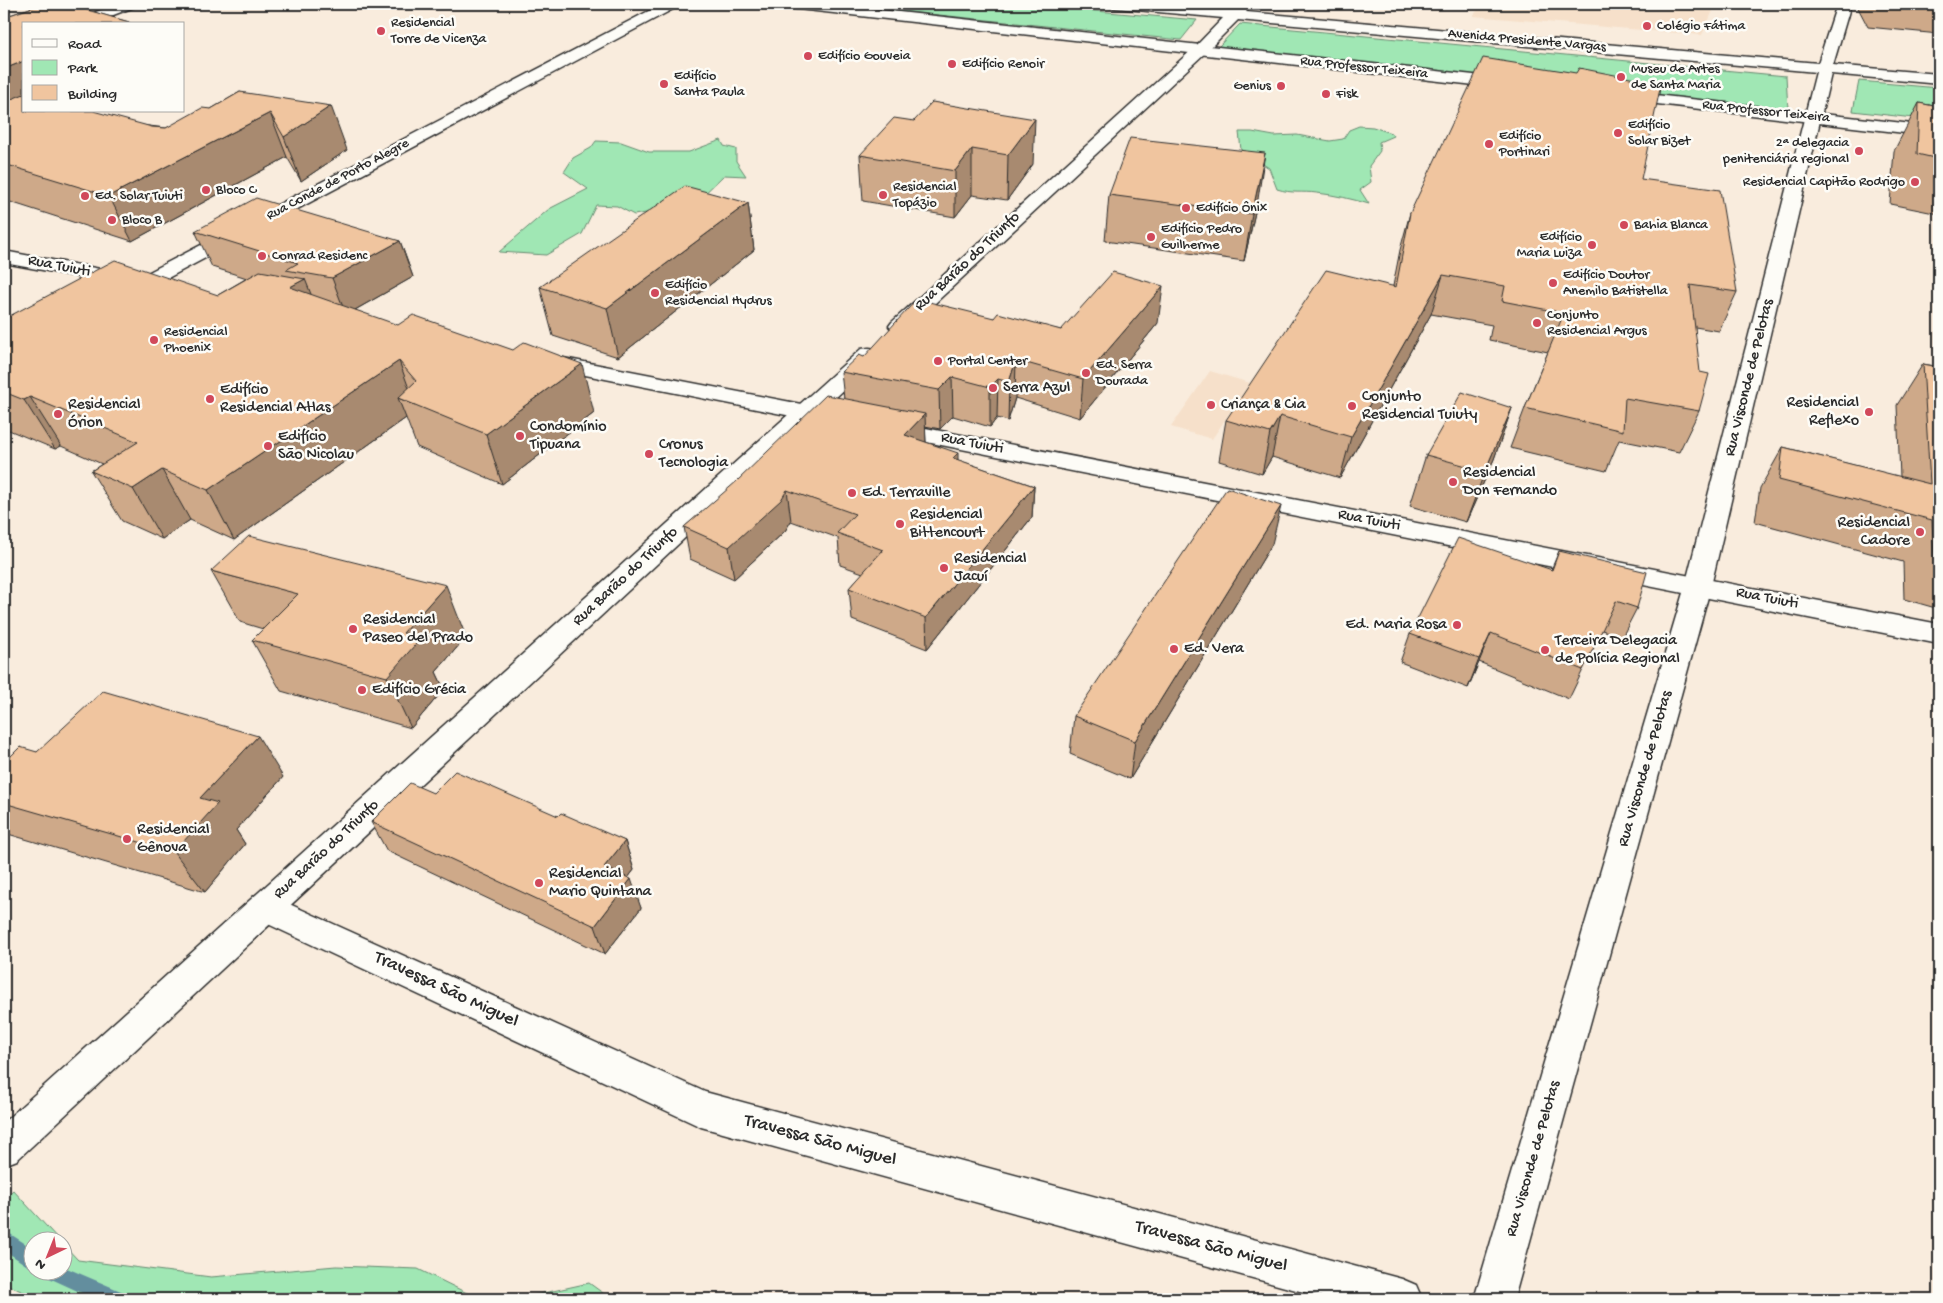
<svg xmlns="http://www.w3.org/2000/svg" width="1943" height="1303" font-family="'Gochi Hand',sans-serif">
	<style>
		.built { fill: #f6e0ca }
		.green { fill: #a0e7b4; stroke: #668970 }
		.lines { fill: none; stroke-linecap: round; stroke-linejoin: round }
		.stream { fill: #638e9e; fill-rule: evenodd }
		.street-casing { stroke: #2b2b2b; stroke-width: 3 }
		.secondary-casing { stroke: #2b2b2b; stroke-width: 3 }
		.street { fill: #fdfcf7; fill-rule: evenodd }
		.secondary { fill: #fdfcf7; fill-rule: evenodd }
		.wall { fill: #cea989; stroke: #2b2b2b }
		.shaded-wall { fill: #a88a6f; stroke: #2b2b2b }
		.building { fill: #f0c59f; stroke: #2b2b2b }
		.poi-dot { fill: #d1495b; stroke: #fdfcf7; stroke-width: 2 }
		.labels { text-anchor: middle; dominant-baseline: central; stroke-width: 5; stroke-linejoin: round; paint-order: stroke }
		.far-poi-label { font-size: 14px; fill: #2b2b2b; stroke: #fdfcf7; text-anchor: start }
		.far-street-label { font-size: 14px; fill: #2b2b2b; stroke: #fdfcf7 }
		.street-label { font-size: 16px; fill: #2b2b2b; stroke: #fdfcf7 }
		.poi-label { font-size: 16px; fill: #2b2b2b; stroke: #fdfcf7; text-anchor: start }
		.near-street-label { font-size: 19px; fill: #2b2b2b; stroke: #fdfcf7 }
	</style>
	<rect width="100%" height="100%" fill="#f9ecdd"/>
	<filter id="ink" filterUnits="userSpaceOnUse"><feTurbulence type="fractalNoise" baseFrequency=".02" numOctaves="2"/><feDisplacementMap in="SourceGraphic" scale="10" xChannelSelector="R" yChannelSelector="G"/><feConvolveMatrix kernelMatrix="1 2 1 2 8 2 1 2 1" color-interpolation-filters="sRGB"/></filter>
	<g filter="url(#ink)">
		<!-- built -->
		<path class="built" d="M1482,4H1716L1702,35L1473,16Z
			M1210,371L1250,383L1212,439L1171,427Z"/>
		<!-- green -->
		<path class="green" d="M832,4H1018L1197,20L1181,40Z
			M1240,24L1786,76L1788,109L1218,47Z
			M1859,81L1939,88V121L1853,111Z
			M1359,126L1373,127L1391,133L1393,136L1379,142L1380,151L1369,166L1371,182L1360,190L1369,204C1352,199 1335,195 1317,193C1302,191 1292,194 1277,189L1269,168L1241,150L1239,132H1252L1274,136L1297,135L1330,141L1343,139L1349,130Z
			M721,140L724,146L736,149V161L746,176L724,175L693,205L634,215L617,206L596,205L582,234L546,255L499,252L549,209L588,189L564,172L573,158L591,148L596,141L621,142L649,152H689Z
			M13,1190L59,1240H32V1270H62L63,1244L78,1260L211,1277L336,1266L418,1269L479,1299H38L4,1283V1198Z
			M589,1283L611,1299H517Z"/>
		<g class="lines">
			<!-- stream -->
			<path class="stream" d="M4,1230L32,1248V1268L26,1265L4,1250Z
				M62,1266L123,1292L125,1299H95L45,1276L42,1270H62Z"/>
			<defs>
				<path id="street" d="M662,4H679L677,7L134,296L127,298L120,296L117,292L124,285L4,263V251L127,274L134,276L136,279Z
					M782,4H826L1510,79L1516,81L1518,84L1516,87L1510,89L789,8L784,7Z
					M1620,91L1939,127V137L1614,99L1612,96L1614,93Z
					M548,355L832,410L840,412L843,417L840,422L832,424L540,366L537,361L540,356Z
					M889,421L1939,624V644L881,433L878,428L881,423Z
					M265,893L705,1092L1402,1279L1416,1285L1422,1299H1329L701,1127L253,917L249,907L253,897Z"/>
				<path id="secondary" d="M117,4H136L134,7L90,24H69L71,21Z
					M1108,4H1160L1231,10L1237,4H1252L1246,12L1818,63L1837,4H1851L1833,65L1939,74V84L1831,74L1711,586L1514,1299H1474L1685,586L1816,72L1238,20L1205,53L906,330L899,332L892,330L889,326L892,322L1195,47L1223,18L1115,8L1110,7Z
					M869,348L877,349L880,354L877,359L17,1160L4,1165V1122L861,349Z"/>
			</defs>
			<!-- street casing -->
			<use href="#street" class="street-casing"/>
			<!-- secondary casing -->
			<use href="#secondary" class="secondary-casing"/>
			<!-- street -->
			<use href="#street" class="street"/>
			<!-- secondary -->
			<use href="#secondary" class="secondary"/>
		</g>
		<!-- wall -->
		<path class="wall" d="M42,4H89L79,8L129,22L130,24H24V111L166,128L211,109L240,92L347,150L301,181L287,157L132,241L4,200V17Z
			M1856,4H1939V34L1868,27Z
			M1919,103L1939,107V214L1890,204L1894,151Z
			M914,121L1033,164L1007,200L972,195L955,217L863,201L860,155Z
			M1641,179L1737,292L1719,331L1695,327L1699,411L1679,452L1619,440L1606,471L1510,448L1525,408L1548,352L1489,340L1492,325L1431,314L1340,478L1272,457L1262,474L1219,461L1226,420L1393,286L1400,250L1410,213Z
			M1109,195L1258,199L1244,261L1105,241Z
			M748,203L754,250L618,357L553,336L540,287Z
			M195,231L400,241L413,277L355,310L594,413L502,484L417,447L406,418L234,540L190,520L162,539L122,521L91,471L102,464L61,446L55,449L4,428V319L218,295L247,278L212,267Z
			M994,318L1061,330L1158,323L1080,418L1015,398L1008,421L997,418L990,427L953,416L940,429L925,426L926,442L958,460L1034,486L1032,517L927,649L852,620L849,588L863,573L840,565L838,538L791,521L785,531L734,579L690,559L684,527L844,399L841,372L864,357Z
			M1939,359V609L1904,599L1903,562L1755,522L1760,488L1783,447L1900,477L1897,405L1923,364L1935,366Z
			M1512,408L1494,459L1466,522L1410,506L1426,455Z
			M1272,544L1130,779L1070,754L1074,716Z
			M1559,551L1637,608L1622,637L1602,630L1569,699L1479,662L1468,688L1400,662L1410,634L1551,570Z
			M211,571L466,637L436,672L444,689L411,728L281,691L252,640L263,629L240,622Z
			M37,752L283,777L236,830L245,844L205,892L8,834L4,829V763Z
			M433,793L558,816L625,841L634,870L628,878L641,908L605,954L387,851L371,822Z"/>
		<!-- shaded-wall -->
		<path class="shaded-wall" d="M74,4H89L77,9Z
			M24,61V110L16,113L4,90V69Z
			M331,106L347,150L301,181L284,137Z
			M270,113L287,157L132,241L109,196Z
			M1035,119L1033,164L1007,200L1008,155Z
			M972,149V195L955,217V171Z
			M1265,153L1258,199L1244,261L1252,214Z
			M748,203L754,250L618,357L607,308Z
			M400,241L413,277L346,315L332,278Z
			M1443,275L1431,314L1340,478L1351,437Z
			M305,279L324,327L290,287Z
			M1163,286L1158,323L1080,418L1083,379Z
			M1016,360L1015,398L1008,421L1009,382Z
			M399,361L415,405L398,398L406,418L234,540L208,490Z
			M582,364L594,413L502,484L486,434Z
			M952,377L953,416L940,429L939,390Z
			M998,379L997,418L990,427V387Z
			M30,397L61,446L55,449L24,400Z
			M1512,408L1494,459L1466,522L1485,471Z
			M925,414L926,445L905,435Z
			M1280,416L1272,457L1262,474L1270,433Z
			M958,453V484L953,458Z
			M162,470L190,520L162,539L133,489Z
			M1034,486L1032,517L927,649L926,618Z
			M787,490L791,521L785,531L734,579L729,547Z
			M1281,506L1272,544L1130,779L1135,741Z
			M446,585L466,637L436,672L444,689L411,728L387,677L403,633Z
			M1491,633L1479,662L1468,688L1479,659Z
			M258,736L283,777L236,830L245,844L205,892L174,852L200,798Z
			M625,841L634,870L614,896L604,867Z
			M631,879L641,908L605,954L595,926Z"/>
		<!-- building -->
		<path class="building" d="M42,4H67L129,22L124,24H24V61L4,69V17Z
			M1483,58L1576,73L1579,68L1661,84L1641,179L1720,190L1737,292L1690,285L1700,372L1709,374L1699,411L1625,398L1623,431L1525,408L1564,313L1502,301L1505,286L1443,275L1351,437L1280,416L1270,433L1226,420L1326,270L1396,287L1410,213Z
			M240,92L331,106L284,137L270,113L109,196L4,164V102L24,94V111H93L152,127L166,128L202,108L211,109Z
			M932,102L1035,119L1008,155L972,149L955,171L860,155L894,118L914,121Z
			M1919,103L1939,107V159L1917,154Z
			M1130,138L1265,153L1252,214L1109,195Z
			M685,186L748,203L607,308L540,287Z
			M256,198L400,241L332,278L286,270L298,263L195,231Z
			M115,260L218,295L260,271L305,279L290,287L398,325L413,315L513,350L524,342L582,364L486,434L398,398L416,381L399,361L208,490L162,470L133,489L91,471L138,442L30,397L24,400L4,392V319Z
			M1113,272L1163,286L1083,379L1016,360L1009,382L998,379L990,387L952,377L939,390L841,372L859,355L864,357L917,299L994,318L998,313L1061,330Z
			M1923,364L1939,367V559L1934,557L1932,520L1779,480L1783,447L1930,484Z
			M1462,392L1512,408L1485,471L1426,455Z
			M826,395L925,414L905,435L958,453L953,458L1034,486L926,618L849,588L883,550L837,533L855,514L787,490L781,500L729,547L684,527L737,481Z
			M1227,488L1281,506L1135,741L1074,716Z
			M249,536L446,585L403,633L421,638L387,677L252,640L298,594L211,571Z
			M1458,538L1552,570L1559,551L1647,572L1637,608L1616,601L1583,670L1491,633L1479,659L1410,634Z
			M103,691L258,736L200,798L218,803L174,852L4,803V763L20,747L37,752Z
			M455,771L558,816L561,813L625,841L604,867L631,879L595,926L371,822L410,783L433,793Z"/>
	</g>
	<!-- markers -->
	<g class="poi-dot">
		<circle cx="1647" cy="26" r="5"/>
		<circle cx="381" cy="31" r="5"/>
		<circle cx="808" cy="56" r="5"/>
		<circle cx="952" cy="64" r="5"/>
		<circle cx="1621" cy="77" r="5"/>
		<circle cx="664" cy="84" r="5"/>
		<circle cx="1281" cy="86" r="5"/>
		<circle cx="1326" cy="94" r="5"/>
		<circle cx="1618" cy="133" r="5"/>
		<circle cx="1489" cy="144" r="5"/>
		<circle cx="1859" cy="151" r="5"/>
		<circle cx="1915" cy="182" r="5"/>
		<circle cx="206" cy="190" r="5"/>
		<circle cx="883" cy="195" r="5"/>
		<circle cx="85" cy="196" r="5"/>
		<circle cx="1186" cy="208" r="5"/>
		<circle cx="112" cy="220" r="5"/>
		<circle cx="1624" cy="225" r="5"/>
		<circle cx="1151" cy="237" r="5"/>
		<circle cx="1592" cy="245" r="5"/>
		<circle cx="262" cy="256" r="5"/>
		<circle cx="1553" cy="283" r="5"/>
		<circle cx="655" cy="293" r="5"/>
		<circle cx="1537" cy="323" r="5"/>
		<circle cx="154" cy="340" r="5"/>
		<circle cx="938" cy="361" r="5"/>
		<circle cx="1086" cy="373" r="5"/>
		<circle cx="993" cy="388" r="5"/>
		<circle cx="210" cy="399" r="5"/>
		<circle cx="1211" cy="405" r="5"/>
		<circle cx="1352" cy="406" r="5"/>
		<circle cx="1869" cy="412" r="5"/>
		<circle cx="58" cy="414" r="5"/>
		<circle cx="520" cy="436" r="5"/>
		<circle cx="268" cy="446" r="5"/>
		<circle cx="649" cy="454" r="5"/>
		<circle cx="1453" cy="482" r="5"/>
		<circle cx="852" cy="493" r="5"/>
		<circle cx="900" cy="524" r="5"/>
		<circle cx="1920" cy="532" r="5"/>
		<circle cx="944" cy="568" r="5"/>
		<circle cx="1457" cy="625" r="5"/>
		<circle cx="353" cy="629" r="5"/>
		<circle cx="1174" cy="649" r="5"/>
		<circle cx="1545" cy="650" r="5"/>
		<circle cx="362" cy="690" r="5"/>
		<circle cx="127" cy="839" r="5"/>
		<circle cx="539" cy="883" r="5"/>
	</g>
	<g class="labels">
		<!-- far-poi labels -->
		<g class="far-poi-label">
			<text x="391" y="23">Residencial<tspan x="391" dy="16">Torre de Vicenza</tspan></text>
			<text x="1657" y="26">Colégio Fátima</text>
			<text x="818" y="56">Edifício Gouveia</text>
			<text x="962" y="64">Edifício Renoir</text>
			<text x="1631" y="69">Museu de Artes<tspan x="1631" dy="16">de Santa Maria</tspan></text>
			<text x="674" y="76">Edifício<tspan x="674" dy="16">Santa Paula</tspan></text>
			<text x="1271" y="86" text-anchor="end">Genius</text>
			<text x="1336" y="94">Fisk</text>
			<text x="1628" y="125">Edifício<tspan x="1628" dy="16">Solar Bizet</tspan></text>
			<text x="1499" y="136">Edifício<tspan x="1499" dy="16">Portinari</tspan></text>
			<text x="1849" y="143" text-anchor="end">2ª delegacia<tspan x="1849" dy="16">penitenciária regional</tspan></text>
			<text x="1905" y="182" text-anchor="end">Residencial Capitão Rodrigo</text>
			<text x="893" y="187">Residencial<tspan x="893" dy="16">Topázio</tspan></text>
			<text x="216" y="190">Bloco C</text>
			<text x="95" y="196">Ed. Solar Tuiuti</text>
			<text x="1196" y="208">Edifício Ônix</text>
			<text x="122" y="220">Bloco B</text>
			<text x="1634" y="225">Bahia Blanca</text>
			<text x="1161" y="229">Edifício Pedro<tspan x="1161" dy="16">Guilherme</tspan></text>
			<text x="1582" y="237" text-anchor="end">Edifício<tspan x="1582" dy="16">Maria Luiza</tspan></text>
			<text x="272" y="256">Conrad Residenc</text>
			<text x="1563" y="275">Edifício Doutor<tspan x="1563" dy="16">Anemilo Batistella</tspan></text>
			<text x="665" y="285">Edifício<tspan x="665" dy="16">Residencial Hydrus</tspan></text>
			<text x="1547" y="315">Conjunto<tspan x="1547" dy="16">Residencial Argus</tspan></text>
			<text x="164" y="332">Residencial<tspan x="164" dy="16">Phoenix</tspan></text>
			<text x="948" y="361">Portal Center</text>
			<text x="1096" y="365">Ed. Serra<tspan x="1096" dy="16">Dourada</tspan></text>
		</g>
		<!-- far-street labels -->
		<g class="far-street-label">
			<text transform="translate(1527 41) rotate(5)">Avenida Presidente Vargas</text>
			<text transform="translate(1364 68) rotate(6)">Rua Professor Teixeira</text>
			<text transform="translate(1766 112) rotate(6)">Rua Professor Teixeira</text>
			<text transform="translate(338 180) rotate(-28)">Rua Conde de Porto Alegre</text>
		</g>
		<!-- street labels -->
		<g class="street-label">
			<text transform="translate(968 262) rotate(-43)">Rua Barão do Triunfo</text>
			<text transform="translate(59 267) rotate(11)">Rua Tuiuti</text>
			<text transform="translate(1750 378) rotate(-76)">Rua Visconde de Pelotas</text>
			<text transform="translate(972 444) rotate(11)">Rua Tuiuti</text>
			<text transform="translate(1369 521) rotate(11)">Rua Tuiuti</text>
			<text transform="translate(626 577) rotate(-43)">Rua Barão do Triunfo</text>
			<text transform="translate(1767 599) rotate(11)">Rua Tuiuti</text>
			<text transform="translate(1646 769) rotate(-74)">Rua Visconde de Pelotas</text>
			<text transform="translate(327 850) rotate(-43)">Rua Barão do Triunfo</text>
			<text transform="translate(1534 1159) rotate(-74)">Rua Visconde de Pelotas</text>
		</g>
		<!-- poi labels -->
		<g class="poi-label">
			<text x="1003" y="388">Serra Azul</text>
			<text x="220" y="390">Edifício<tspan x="220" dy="18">Residencial Atlas</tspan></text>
			<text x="1362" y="397">Conjunto<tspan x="1362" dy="18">Residencial Tuiuty</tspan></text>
			<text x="1859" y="403" text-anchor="end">Residencial<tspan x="1859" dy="18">Reflexo</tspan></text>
			<text x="68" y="405">Residencial<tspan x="68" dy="18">Órion</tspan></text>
			<text x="1221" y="405">Criança &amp; Cia</text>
			<text x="530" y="427">Condomínio<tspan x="530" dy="18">Tipuana</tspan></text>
			<text x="278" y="437">Edifício<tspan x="278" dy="18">São Nicolau</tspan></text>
			<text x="659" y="445">Cronus<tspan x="659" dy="18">Tecnologia</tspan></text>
			<text x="1463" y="473">Residencial<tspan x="1463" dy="18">Don Fernando</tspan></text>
			<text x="862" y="493">Ed. Terraville</text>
			<text x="910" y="515">Residencial<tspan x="910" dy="18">Bittencourt</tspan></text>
			<text x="1910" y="523" text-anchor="end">Residencial<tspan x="1910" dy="18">Cadore</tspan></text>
			<text x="954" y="559">Residencial<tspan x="954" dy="18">Jacuí</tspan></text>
			<text x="363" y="620">Residencial<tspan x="363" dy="18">Paseo del Prado</tspan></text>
			<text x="1447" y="625" text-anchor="end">Ed. Maria Rosa</text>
			<text x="1555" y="641">Terceira Delegacia<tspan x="1555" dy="18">de Polícia Regional</tspan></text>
			<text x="1184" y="649">Ed. Vera</text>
			<text x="372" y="690">Edifício Grécia</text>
			<text x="137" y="830">Residencial<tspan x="137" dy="18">Gênova</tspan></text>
			<text x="549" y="874">Residencial<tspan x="549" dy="18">Mario Quintana</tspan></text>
		</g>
		<!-- near-street labels -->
		<g class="near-street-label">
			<text transform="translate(446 990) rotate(25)">Travessa São Miguel</text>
			<text transform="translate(820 1141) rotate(15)">Travessa São Miguel</text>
			<text transform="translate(1211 1247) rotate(15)">Travessa São Miguel</text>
		</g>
	</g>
	<!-- margin -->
	<rect width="1943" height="1303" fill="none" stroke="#fdfcf7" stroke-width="20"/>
	<rect x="10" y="10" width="1923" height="1283" fill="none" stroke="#2b2b2b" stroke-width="2" filter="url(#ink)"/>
	<!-- legend -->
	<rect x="22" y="22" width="162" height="90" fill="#fdfcf7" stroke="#a9a8a5"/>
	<rect x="32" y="39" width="25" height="8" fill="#fdfcf7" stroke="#a9a8a5"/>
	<text x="68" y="48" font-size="15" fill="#2b2b2b">Road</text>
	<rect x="32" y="60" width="25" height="15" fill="#a0e7b4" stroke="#a9a8a5"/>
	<text x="68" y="72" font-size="15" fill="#2b2b2b">Park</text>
	<rect x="32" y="85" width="25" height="15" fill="#f0c59f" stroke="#a9a8a5"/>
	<text x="68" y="98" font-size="15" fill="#2b2b2b">Building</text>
	<!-- north arrow -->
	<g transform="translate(48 1256) rotate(223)"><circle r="24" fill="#fdfcf7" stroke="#a9a8a5"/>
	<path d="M0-4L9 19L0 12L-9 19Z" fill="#d1495b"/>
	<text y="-8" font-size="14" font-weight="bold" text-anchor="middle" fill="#2b2b2b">N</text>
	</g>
</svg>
